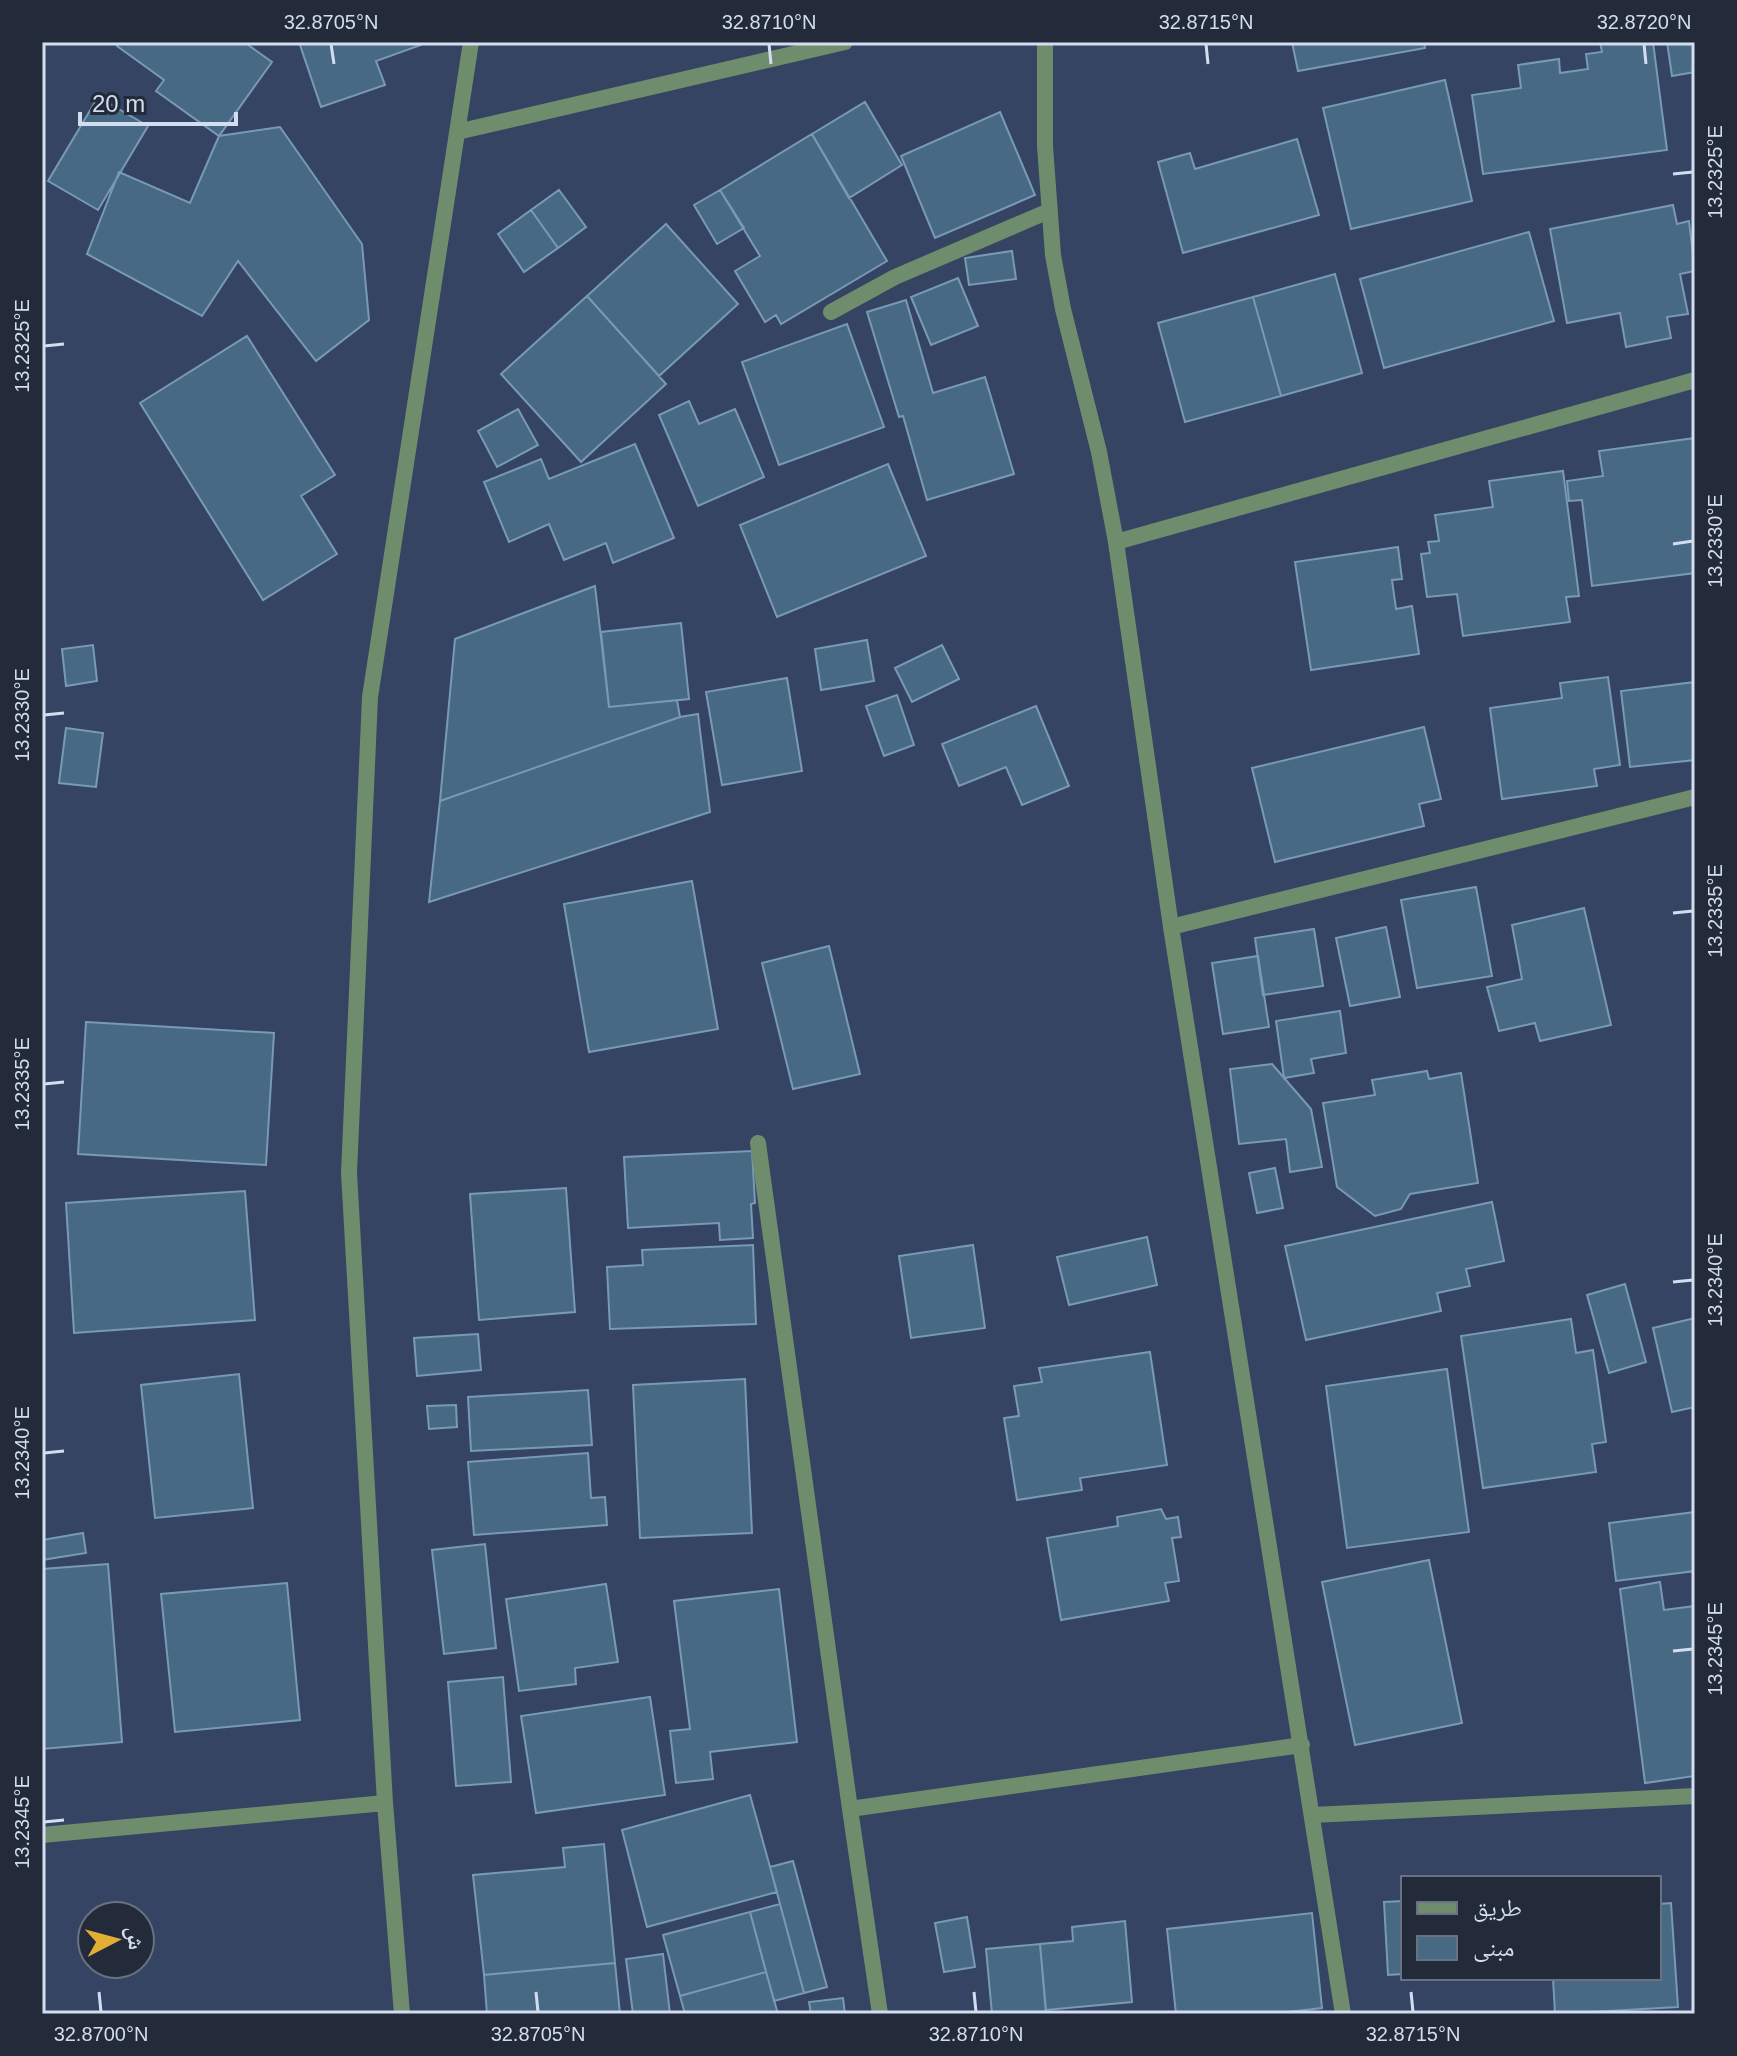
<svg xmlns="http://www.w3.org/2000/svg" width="1737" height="2056" font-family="Arial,'Noto Naskh Arabic',sans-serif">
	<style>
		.building { fill: #486983; stroke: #789ab6; stroke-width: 2 }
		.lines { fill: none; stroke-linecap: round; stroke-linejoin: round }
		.minor { stroke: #6f8d6d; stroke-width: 16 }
		.ticks { fill: none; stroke: #d3ddf0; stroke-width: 3 }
		.neatline { fill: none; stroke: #d3ddf0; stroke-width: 3 }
		.ticks-label { font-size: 20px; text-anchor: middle; fill: #d3ddf0 }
	</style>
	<rect width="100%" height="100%" fill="#344462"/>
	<!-- building -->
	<path class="building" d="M120,42H244L272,62L219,136L156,91L164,80L117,46Z
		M299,42H420L421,45L376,61L385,85L321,107Z
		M1292,42H1424L1425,48L1298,71Z
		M1600,42H1653L1667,150L1483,174L1472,95L1521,88L1518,65L1559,59L1560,73L1588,69L1586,54L1602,52Z
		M1667,42H1695V72L1672,76Z
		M1445,80L1472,201L1351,229L1323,108Z
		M98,97L148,126L98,210L48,181Z
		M865,102L902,165L849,198L812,134Z
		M1000,112L1035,195L935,238L901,156Z
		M280,127L362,244L369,320L316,361L238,261L202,316L87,254L119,172L190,203L219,136Z
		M812,134L887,261L781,324L776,315L765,322L735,271L760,256L720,190Z
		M1297,139L1319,215L1183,253L1158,162L1190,153L1195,169Z
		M559,190L586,227L558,248L531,210Z
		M720,190L744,228L717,244L694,205Z
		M1673,205L1677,224L1689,221L1695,271L1680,274L1688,314L1667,317L1671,338L1626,347L1620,313L1567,323L1550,229Z
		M531,210L558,248L524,272L498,234Z
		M666,224L738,304L659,376L587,296Z
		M1529,232L1554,321L1384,368L1360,279Z
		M1012,251L1016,279L969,285L965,258Z
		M1335,274L1362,373L1281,396L1253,297Z
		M958,278L978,326L931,345L911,297Z
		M587,296L666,384L581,462L501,374Z
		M1253,297L1281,396L1185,422L1158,323Z
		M906,300L933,393L985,377L1014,474L927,500L903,416L899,417L867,312Z
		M847,324L884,427L779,465L742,362Z
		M247,336L335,475L301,496L337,554L263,600L140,403Z
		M689,401L699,424L735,409L764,477L698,506L659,415Z
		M518,409L538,445L497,467L478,431Z
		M1695,438V573L1592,586L1582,500L1569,501L1567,481L1603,476L1599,451Z
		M635,444L674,538L613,563L606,543L564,560L549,524L509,542L484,482L541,459L549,479Z
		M888,464L926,556L777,617L740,525Z
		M1563,471L1579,596L1566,597L1570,622L1463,636L1457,594L1427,597L1421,554L1430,553L1428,542L1439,541L1435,515L1493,507L1489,481Z
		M1398,547L1402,579L1392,580L1396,609L1412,606L1419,654L1311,670L1295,562Z
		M595,586L609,707L677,700L680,717L440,801L455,639Z
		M681,623L689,699L609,707L601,632Z
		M867,640L874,681L821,690L815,649Z
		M93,645L97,681L66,686L62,649Z
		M942,645L959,679L912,702L895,668Z
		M1608,677L1620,765L1594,769L1597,786L1502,799L1490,708L1562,698L1560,683Z
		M787,678L802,771L722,785L706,692Z
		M1695,682V760L1630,767L1621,691Z
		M897,695L914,745L884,756L866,706Z
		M1036,706L1069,786L1022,805L1006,767L959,786L942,744Z
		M698,714L710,812L429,902L440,801L680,717Z
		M1424,727L1441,799L1419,804L1424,826L1275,862L1252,768Z
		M66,728L103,733L96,787L59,783Z
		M692,881L718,1029L589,1052L564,904Z
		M1476,887L1492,976L1417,988L1401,900Z
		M1584,908L1611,1025L1540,1041L1535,1023L1499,1031L1487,987L1522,979L1512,925Z
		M1386,927L1400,997L1350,1006L1336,938Z
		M1314,929L1323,986L1263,995L1255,938Z
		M829,946L860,1074L793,1089L762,963Z
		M1258,956L1269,1027L1223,1034L1212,963Z
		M1340,1011L1346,1053L1311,1059L1314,1073L1284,1078L1276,1021Z
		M86,1022L274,1033L266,1165L78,1154Z
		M1272,1064L1311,1109L1322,1167L1290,1172L1286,1139L1239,1144L1230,1069Z
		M1427,1071L1429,1079L1461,1073L1478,1183L1410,1194L1401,1209L1375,1216L1337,1187L1323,1103L1375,1095L1372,1080Z
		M752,1151L755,1203L751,1204L753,1238L720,1240L719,1223L628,1228L624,1157Z
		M1275,1168L1283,1208L1257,1213L1249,1173Z
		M566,1188L575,1312L479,1320L470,1194Z
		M245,1191L255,1320L74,1333L66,1203Z
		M1492,1202L1504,1261L1466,1269L1470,1286L1437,1293L1441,1311L1306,1340L1285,1246Z
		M1147,1237L1157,1285L1069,1305L1057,1257Z
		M753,1245L756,1324L610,1329L607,1267L643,1265L642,1250Z
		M973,1245L985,1328L911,1338L899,1256Z
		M1625,1284L1646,1362L1609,1373L1587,1295Z
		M1695,1318V1407L1672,1412L1653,1328Z
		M1571,1319L1576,1353L1593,1350L1606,1442L1592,1444L1596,1472L1483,1488L1461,1336Z
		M478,1334L481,1370L417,1376L414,1338Z
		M1150,1352L1167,1465L1080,1478L1082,1490L1017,1500L1004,1418L1019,1416L1014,1386L1042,1382L1039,1368Z
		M1447,1369L1469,1532L1347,1548L1326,1386Z
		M239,1374L253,1508L155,1518L141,1385Z
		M745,1379L752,1533L640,1538L633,1385Z
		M588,1390L592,1445L471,1451L468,1397Z
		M456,1405L457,1427L429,1429L427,1406Z
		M588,1453L591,1498L605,1497L607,1525L474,1535L468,1462Z
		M1161,1509L1166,1519L1178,1517L1181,1537L1172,1538L1179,1581L1165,1583L1169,1601L1061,1620L1047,1538L1118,1526L1117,1517Z
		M1695,1512V1571L1616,1581L1609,1523Z
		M83,1533L86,1553L42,1560V1540Z
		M485,1544L496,1648L444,1654L432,1550Z
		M1429,1560L1462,1723L1355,1745L1322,1582Z
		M108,1564L122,1742L42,1749V1569Z
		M1660,1582L1664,1610L1695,1606V1776L1645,1783L1620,1589Z
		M287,1583L300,1720L175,1732L161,1594Z
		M606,1584L618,1662L575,1668L576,1684L519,1691L506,1599Z
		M779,1589L797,1742L710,1752L713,1779L676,1783L670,1731L690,1729L674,1601Z
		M503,1677L511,1782L456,1786L448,1682Z
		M650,1697L665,1795L536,1813L521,1716Z
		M750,1795L777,1892L647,1927L622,1830Z
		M604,1844L615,1963L484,1975L473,1875L565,1867L563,1848Z
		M793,1861L827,1987L804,1993L770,1867Z
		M1403,1901V1974L1388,1975L1384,1902Z
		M1671,1903L1678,2007L1555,2014L1553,1978H1659V1904Z
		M780,1904L804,1993L774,2001L750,1912Z
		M750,1912L766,1972L680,1996L663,1935Z
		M1312,1913L1322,2008L1269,2014H1176L1167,1929Z
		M967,1917L975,1967L944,1972L935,1923Z
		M1125,1921L1132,2002L1046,2010L1040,1944L1073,1941L1072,1927Z
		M1040,1944L1046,2014H992L986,1949Z
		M663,1954L670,2014H633L626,1959Z
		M615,1963L620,2014H487L484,1975Z
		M766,1972L778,2014H685L680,1996Z
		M843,1998L845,2014H811L809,2002Z"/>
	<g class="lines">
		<!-- minor -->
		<path class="minor" d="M1045,42V146L1053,255L1063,309L1099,452L1116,542L1171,927L1343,2014
			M457,132L845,42
			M831,312L895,277L1049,211
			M1116,542L1695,380
			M1171,927L1695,797
			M758,1143L850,1809
			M1313,1815L1695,1796
			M42,1835L385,1803
			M402,2014L385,1803L349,1173L370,697L471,42
			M880,2014L850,1809L1302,1745"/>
	</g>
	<!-- ticks -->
	<path class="ticks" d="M331,44L334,64M769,44L771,64M1206,44L1208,64M1644,44L1646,64M1673,174L1693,172M44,346L64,344M1673,544L1693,541M44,715L64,713M1673,913L1693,911M44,1084L64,1082M1673,1282L1693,1280M44,1453L64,1451M1673,1651L1693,1649M44,1822L64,1820M99,1992L101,2012M536,1992L538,2012M974,1992L976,2012M1411,1992L1413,2012"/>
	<!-- border -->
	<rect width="1737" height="2056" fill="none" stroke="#232a39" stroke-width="88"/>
	<!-- legend -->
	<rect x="1401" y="1876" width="260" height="104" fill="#232a39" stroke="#697282" stroke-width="2"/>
	<rect x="1417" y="1902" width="40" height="12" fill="#6f8d6d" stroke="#697282" stroke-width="2"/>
	<text x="1473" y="1916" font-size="24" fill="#d3ddf0">طريق</text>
	<rect x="1417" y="1936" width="40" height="24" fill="#486983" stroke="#697282" stroke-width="2"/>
	<text x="1473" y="1956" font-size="24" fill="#d3ddf0">مبنى</text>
	<!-- north arrow -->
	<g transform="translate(116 1940) rotate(84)"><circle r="38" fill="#232a39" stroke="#697282" stroke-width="2"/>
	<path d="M0-6L14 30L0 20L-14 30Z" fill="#e4ae35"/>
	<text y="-12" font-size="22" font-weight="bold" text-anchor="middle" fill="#d3ddf0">ش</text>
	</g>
	<!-- scale -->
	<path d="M80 112v12h156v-12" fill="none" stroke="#d3ddf0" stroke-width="4"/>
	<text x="92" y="112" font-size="24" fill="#d3ddf0" stroke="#232a39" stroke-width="6" paint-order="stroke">20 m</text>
	<rect x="44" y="44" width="1649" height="1968" class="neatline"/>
	<g class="ticks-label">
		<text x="331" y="29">32.8705°N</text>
		<text x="769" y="29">32.8710°N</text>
		<text x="1206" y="29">32.8715°N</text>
		<text x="1644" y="29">32.8720°N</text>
		<text transform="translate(1715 172) rotate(-90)" y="7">13.2325°E</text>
		<text transform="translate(22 346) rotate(-90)" y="7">13.2325°E</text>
		<text transform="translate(1715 541) rotate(-90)" y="7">13.2330°E</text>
		<text transform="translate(22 715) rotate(-90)" y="7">13.2330°E</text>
		<text transform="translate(1715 911) rotate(-90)" y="7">13.2335°E</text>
		<text transform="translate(22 1084) rotate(-90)" y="7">13.2335°E</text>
		<text transform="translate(1715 1280) rotate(-90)" y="7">13.2340°E</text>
		<text transform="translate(22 1453) rotate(-90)" y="7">13.2340°E</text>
		<text transform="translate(1715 1649) rotate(-90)" y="7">13.2345°E</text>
		<text transform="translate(22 1822) rotate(-90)" y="7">13.2345°E</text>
		<text x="101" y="2041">32.8700°N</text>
		<text x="538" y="2041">32.8705°N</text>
		<text x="976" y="2041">32.8710°N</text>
		<text x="1413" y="2041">32.8715°N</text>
	</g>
</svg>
